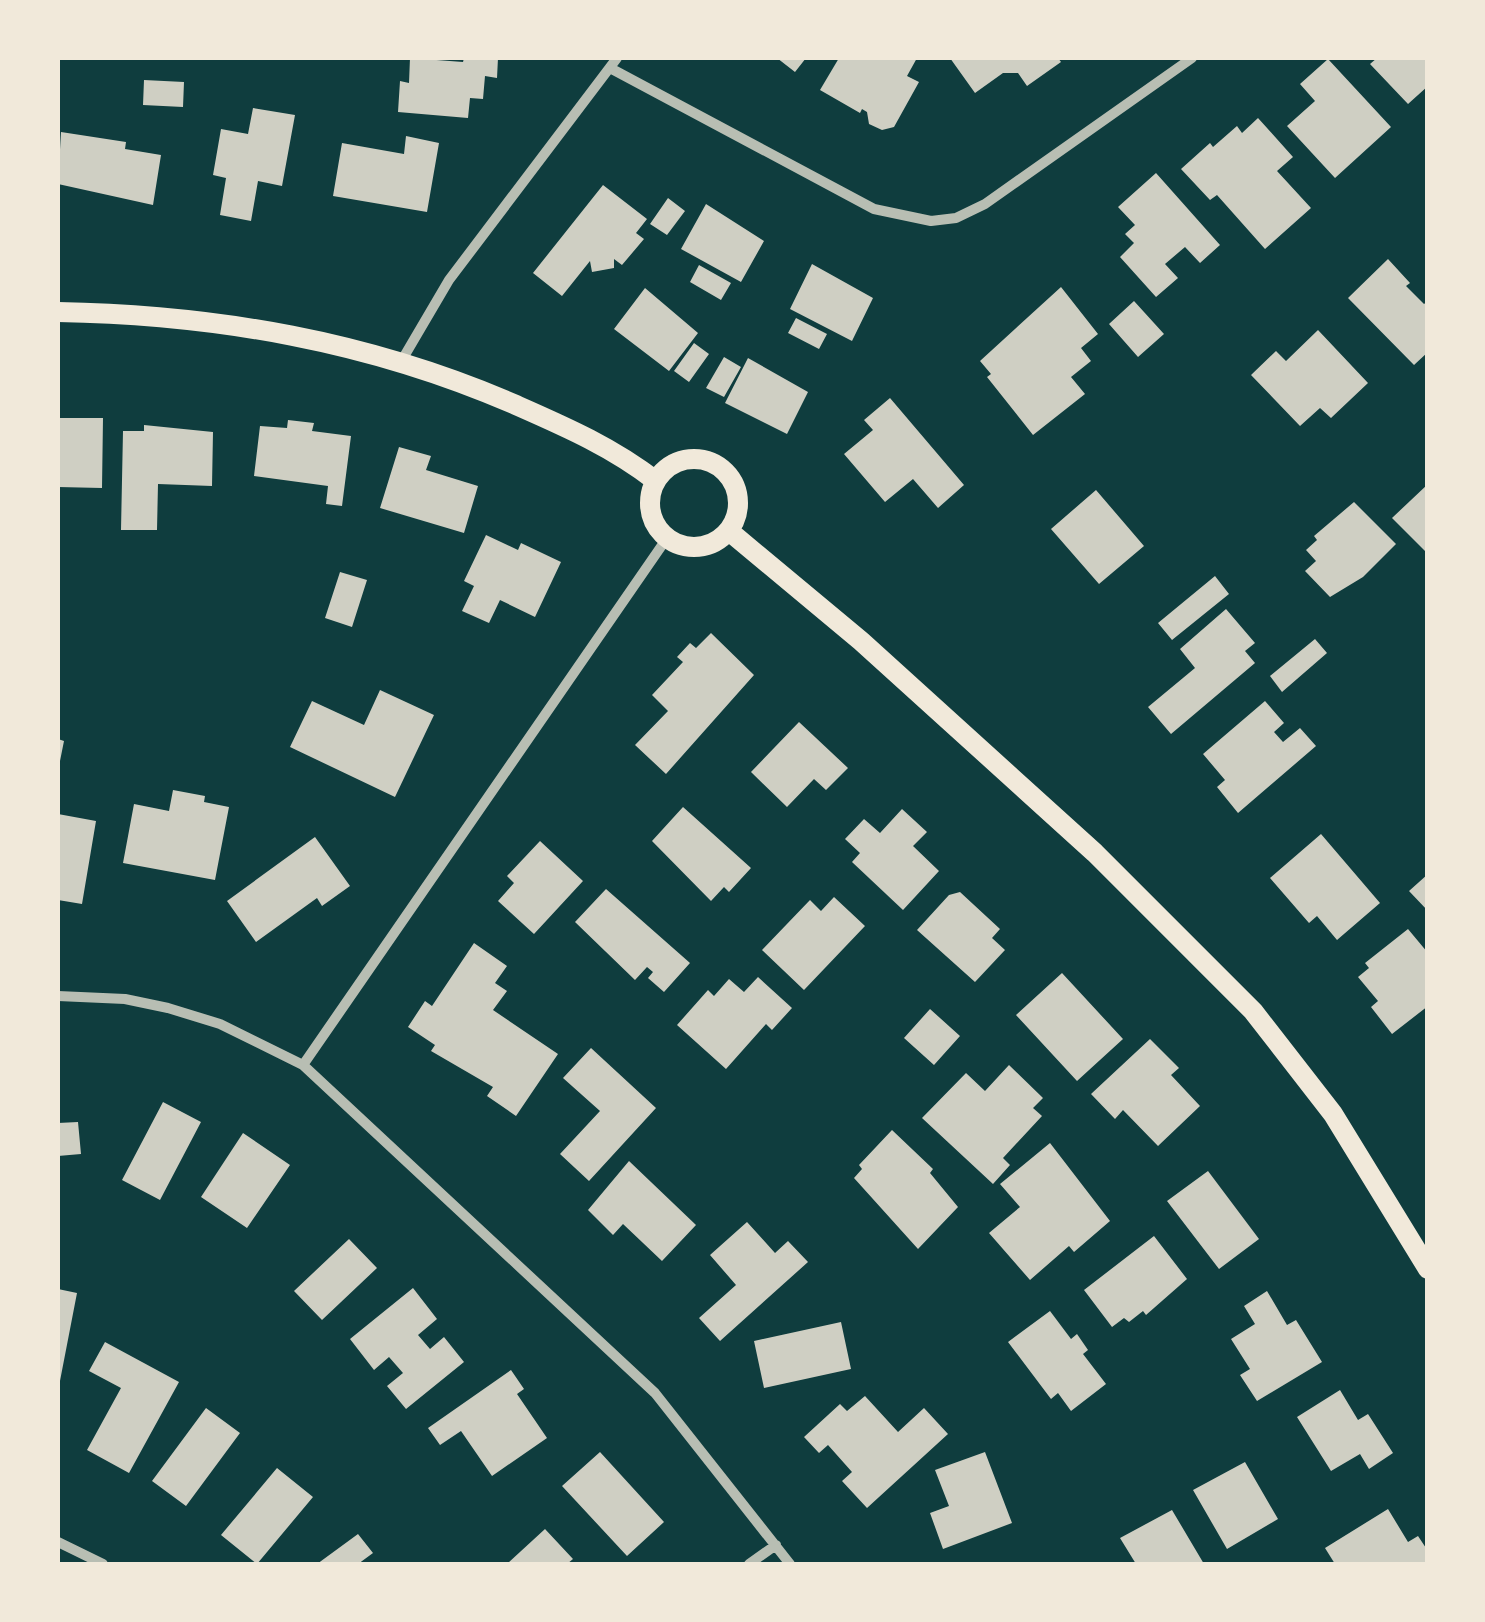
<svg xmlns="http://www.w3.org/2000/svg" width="1485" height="1622" font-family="Barlow,sans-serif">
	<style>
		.building { fill: #cfcfc3 }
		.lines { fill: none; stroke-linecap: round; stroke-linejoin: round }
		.minor { stroke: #b8beb3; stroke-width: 10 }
		.secondary { stroke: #f1e9da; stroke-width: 20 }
	</style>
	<rect width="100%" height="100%" fill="#0f3d3e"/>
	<!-- building -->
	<path class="building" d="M410,58L463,62L464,58H498L497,78L485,76L483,99L470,98L468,118L398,112L400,81L409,83Z
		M777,58H806L795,72Z
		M839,58H917L907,76L919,82L894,127L882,130L869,124L867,112L862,109L860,113L820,90Z
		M950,58H1058L1061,62L1027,86L1018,73H1003L975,93Z
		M1377,58H1428V86L1408,104L1370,64Z
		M1328,59L1391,127L1335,178L1287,126L1315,101L1300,84Z
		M144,80L184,82L183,107L143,105Z
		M253,108L295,115L282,186L258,181L251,221L220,215L226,178L213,175L221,129L248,134Z
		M1258,118L1293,157L1277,171L1311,208L1265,249L1217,195L1210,200L1181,169L1210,143L1213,147L1237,126L1242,133Z
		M61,132L126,142L125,149L161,155L153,205L58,184Z
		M406,136L439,143L427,212L333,196L342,143L404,154Z
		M1156,173L1220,245L1200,263L1185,247L1165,264L1178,278L1156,297L1120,257L1134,243L1125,234L1135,225L1118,207Z
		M603,185L647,219L636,233L644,239L622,265L614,259V268L592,272L590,261L562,296L533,273Z
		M668,198L685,211L667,235L650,224Z
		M706,204L764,241L741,282L681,249Z
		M1388,259L1410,283L1406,286L1424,304L1428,301V352L1414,365L1348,298Z
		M812,264L873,298L852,341L790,309Z
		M699,265L731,283L721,300L690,282Z
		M1061,287L1098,334L1081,348L1091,361L1071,377L1085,394L1033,435L987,377L991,374L980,361Z
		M645,288L698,333L669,371L614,329Z
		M1134,301L1164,334L1138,357L1109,324Z
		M796,318L827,334L819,349L788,333Z
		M1318,330L1368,383L1331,418L1320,408L1300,426L1251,375L1276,351L1286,361Z
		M694,343L709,354L689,382L674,371Z
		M724,357L741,367L724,397L706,388Z
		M748,358L808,392L787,434L725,403Z
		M890,398L964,485L938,508L913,479L885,502L844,454L873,430L864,420Z
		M60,418H103L102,488L58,487Z
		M288,420L314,423L312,431L351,436L342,506L326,504L328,486L254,476L260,426L287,428Z
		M144,425L213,432L212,486L158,484L157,530H121L123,431H144Z
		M399,447L431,456L426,470L478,486L464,533L380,508Z
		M1428,484V554L1392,518Z
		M1096,490L1144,546L1099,584L1051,529Z
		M1354,502L1396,544L1363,577L1330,597L1305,571L1316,561L1306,550L1317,540L1314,536Z
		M486,535L518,550L521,543L561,562L535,617L500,600L489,623L462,611L474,586L464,581Z
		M340,572L367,580L352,627L325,618Z
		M1215,576L1229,594L1172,640L1158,623Z
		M1226,609L1255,643L1245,651L1255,663L1171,734L1148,707L1195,668L1180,649Z
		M711,633L754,675L666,774L635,745L668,711L652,695L683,662L677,657L690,643L696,648Z
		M1315,639L1327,653L1282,692L1270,676Z
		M380,690L434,715L395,797L290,747L312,701L364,725Z
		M1265,701L1284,723L1274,732L1283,742L1300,728L1316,746L1238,813L1217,787L1225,780L1203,754Z
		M799,722L848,768L826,790L814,779L787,807L751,772Z
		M58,739L64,741L59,766H58Z
		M173,790L205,796L204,802L229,807L215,880L123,863L134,804L169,811Z
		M683,807L751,868L729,892L724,887L711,901L652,841Z
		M902,809L927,832L913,846L939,871L903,910L852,862L860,853L845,839L864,819L880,833Z
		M58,814L96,821L82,904L58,900Z
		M1321,834L1380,903L1337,940L1317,916L1309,923L1270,878Z
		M315,837L350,886L322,906L317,898L256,942L227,901Z
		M540,841L583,881L534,934L498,901L514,883L507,876Z
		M1428,874V911L1409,891Z
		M606,889L690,963L664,992L648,978L653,972L647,967L635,980L575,922Z
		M960,892L1000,929L992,938L1005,950L975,982L917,930L949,895Z
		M834,897L865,926L804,990L762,950L810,900L821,911Z
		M1408,929L1428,953V1006L1392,1034L1371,1007L1378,1001L1358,977L1369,968L1365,963Z
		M474,943L507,966L495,983L507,991L493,1010L558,1054L516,1116L487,1096L493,1087L431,1051L435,1045L408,1027L425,1001L432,1006Z
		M1062,973L1123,1039L1077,1081L1016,1015Z
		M758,977L792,1008L772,1030L766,1024L726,1069L677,1025L708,990L714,996L729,979L744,992Z
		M930,1009L960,1036L934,1065L904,1038Z
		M1150,1039L1179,1068L1171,1075L1200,1106L1158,1146L1123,1110L1115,1119L1091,1094Z
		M591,1048L656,1108L589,1181L560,1154L600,1111L563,1078Z
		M1009,1065L1043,1098L1033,1108L1042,1116L1003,1158L1010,1165L993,1184L922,1118L966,1073L985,1091Z
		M163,1102L201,1122L160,1200L122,1180Z
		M78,1122L81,1154L58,1156V1123Z
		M892,1130L933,1169L930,1173L958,1207L918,1249L854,1178L862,1169L859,1165Z
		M243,1133L290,1165L247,1228L201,1197Z
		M1050,1143L1110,1221L1074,1252L1069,1246L1030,1280L989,1233L1020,1207L1000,1184Z
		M629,1161L696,1225L662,1261L623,1224L613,1235L588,1210Z
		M1208,1171L1259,1239L1219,1269L1167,1201Z
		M747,1222L775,1253L788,1241L808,1262L720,1341L699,1318L736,1285L710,1255Z
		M1154,1236L1187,1279L1146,1315L1143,1311L1129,1322L1124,1318L1112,1327L1084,1290Z
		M349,1239L377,1268L322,1320L294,1291Z
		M413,1288L437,1319L418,1335L430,1349L444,1337L464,1362L406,1409L387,1386L403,1373L389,1357L374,1370L350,1339Z
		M58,1289L77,1293L59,1386H58Z
		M1267,1291L1287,1325L1296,1320L1322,1362L1257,1401L1240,1375L1250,1369L1231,1339L1255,1324L1244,1306Z
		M1050,1311L1071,1339L1077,1334L1088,1350L1083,1354L1106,1384L1071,1411L1058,1393L1051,1399L1008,1342Z
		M841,1322L851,1369L764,1388L754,1341Z
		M105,1342L179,1382L129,1473L87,1450L121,1388L89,1371Z
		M511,1370L524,1389L517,1394L547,1438L492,1476L461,1431L440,1445L428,1428Z
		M1340,1390L1358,1420L1368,1414L1393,1453L1369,1469L1360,1454L1331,1471L1297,1417Z
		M865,1396L898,1432L924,1408L948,1434L867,1508L842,1481L852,1472L828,1445L819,1453L804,1437L840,1404L847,1411Z
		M206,1408L240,1433L186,1506L152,1481Z
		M600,1452L664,1522L627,1556L562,1486Z
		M985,1452L1012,1523L943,1549L930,1513L949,1506L935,1470Z
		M1245,1462L1278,1519L1227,1549L1193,1490Z
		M277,1468L313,1497L257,1564L221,1535Z
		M1388,1509L1408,1542L1418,1536L1428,1551V1564H1335L1325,1548Z
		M1172,1510L1204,1564H1136L1120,1538Z
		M545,1529L573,1559L567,1564H507Z
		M358,1534L373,1553L358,1564H317Z"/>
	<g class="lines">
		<!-- minor -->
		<path class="minor" d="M610,68L874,209L931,221L956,218L985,204L1192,58
			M402,360L449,280L617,58
			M58,996L125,999L168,1008L220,1024L303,1065L655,1393L790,1564
			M303,1065L667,538
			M58,1542L103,1564
			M749,1564L776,1545"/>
		<!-- secondary -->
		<path class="secondary" d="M58,312C217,315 369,341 516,405C566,427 612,447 656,481
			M650 503a44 44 0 1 1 88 0a44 44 0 1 1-88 0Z
			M729,531L861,641L1095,853L1253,1011L1333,1114L1428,1269"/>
	</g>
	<!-- border -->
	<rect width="1485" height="1622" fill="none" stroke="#f1e9da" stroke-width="120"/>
</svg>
